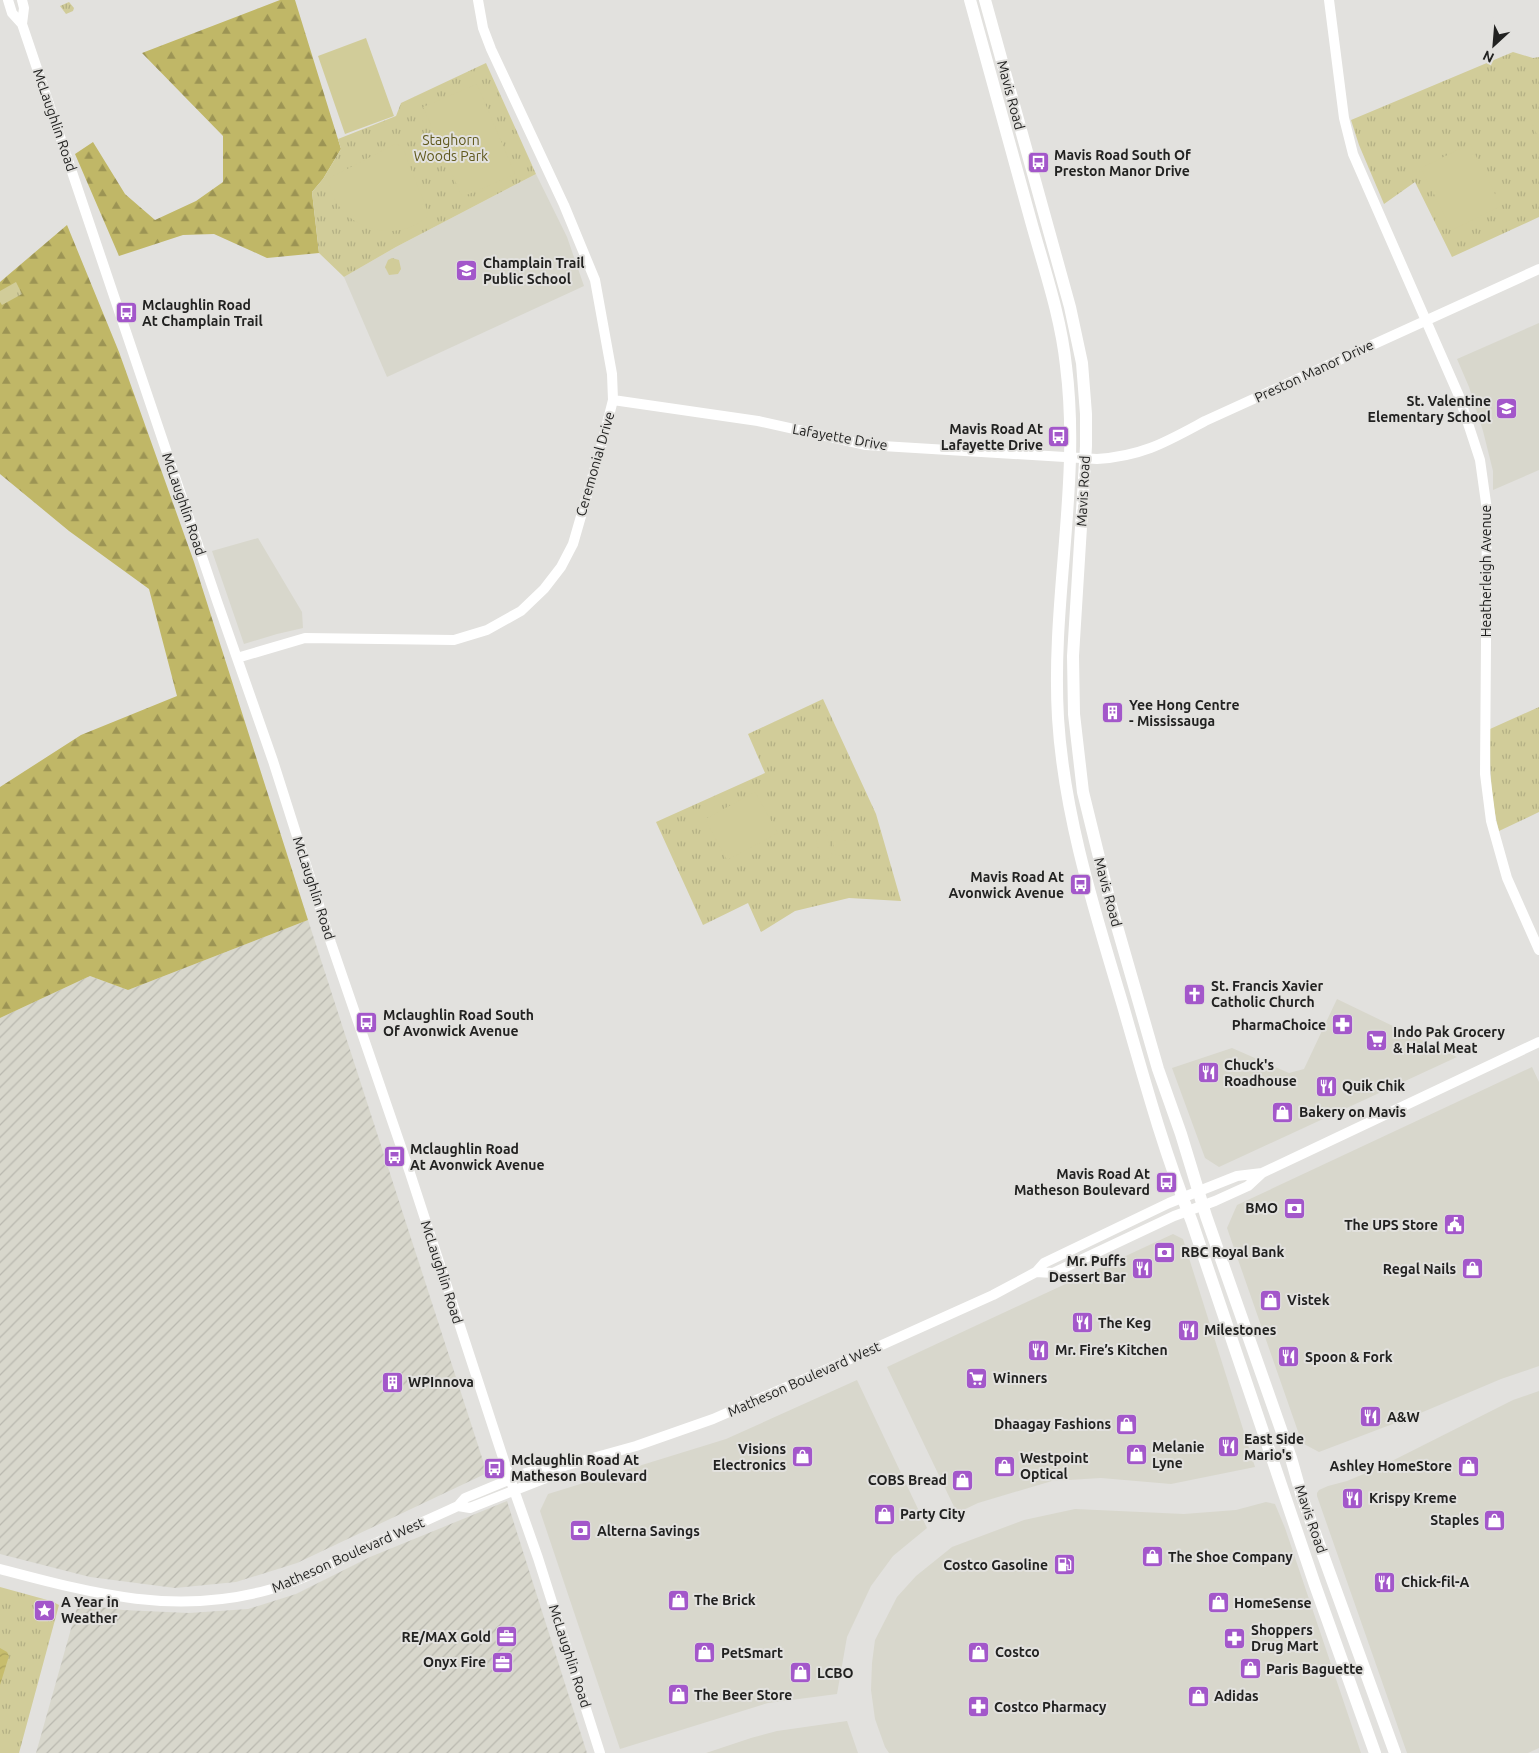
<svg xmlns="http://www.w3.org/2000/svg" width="1539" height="1753" font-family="Ubuntu,sans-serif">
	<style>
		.built { fill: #d8d7cc }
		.industrial { fill: url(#industrial-furrows) }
		.forest { fill: url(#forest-firs) }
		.park { fill: url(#park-tufts) }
		.pitch { fill: #d1cc99 }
		.water { fill: url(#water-waves) }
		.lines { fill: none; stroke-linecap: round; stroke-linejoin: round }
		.tertiary { stroke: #fff; stroke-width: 10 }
		.secondary { stroke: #fff; stroke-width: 12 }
		.labels { text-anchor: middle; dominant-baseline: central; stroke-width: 4; stroke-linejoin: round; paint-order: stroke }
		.street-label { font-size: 14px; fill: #222221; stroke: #e2e1de }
		.park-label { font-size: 14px; fill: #60591d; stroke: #e2e1de }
		.poi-label { font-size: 14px; font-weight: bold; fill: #222221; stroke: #e2e1de; text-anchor: start }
	</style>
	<defs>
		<pattern id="industrial-furrows" width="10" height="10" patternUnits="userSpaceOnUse" patternTransform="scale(1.25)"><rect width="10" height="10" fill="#d8d7cc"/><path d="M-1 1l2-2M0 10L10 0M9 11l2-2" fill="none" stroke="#b9b8af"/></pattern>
		<pattern id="forest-firs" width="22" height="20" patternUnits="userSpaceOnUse" patternTransform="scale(1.25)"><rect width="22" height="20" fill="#c0b767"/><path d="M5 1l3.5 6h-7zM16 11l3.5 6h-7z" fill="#9c9454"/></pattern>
		<pattern id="park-tufts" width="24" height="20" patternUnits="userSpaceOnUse" patternTransform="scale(1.25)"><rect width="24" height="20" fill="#d1cc99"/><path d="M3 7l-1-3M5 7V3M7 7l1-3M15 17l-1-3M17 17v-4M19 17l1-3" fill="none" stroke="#b3af84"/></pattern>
		<pattern id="water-waves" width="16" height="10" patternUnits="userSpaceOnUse" patternTransform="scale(1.25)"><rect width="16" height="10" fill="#c7bd6d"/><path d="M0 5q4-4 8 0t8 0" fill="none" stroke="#aba25e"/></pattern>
	</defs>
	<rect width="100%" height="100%" fill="#e2e1de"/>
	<!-- built -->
	<path class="built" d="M536,174L567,237L584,286L387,377L344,277L396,247Z
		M1539,323V470L1493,490V471L1483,431L1469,387L1457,359Z
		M258,538L302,612L303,628L277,634L244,644L212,551Z
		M1337,999L1457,1057L1219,1167L1205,1158L1172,1068L1232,1048L1289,1073L1304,1069Z
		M1532,1067L1539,1082V1366L1501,1379L1411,1417L1319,1452L1302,1443L1227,1228L1237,1205Z
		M1173,1234L1183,1239L1255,1467L1171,1484L1101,1478L1052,1481L978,1503L957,1513L887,1367Z
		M857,1380L927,1528L893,1556L871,1586L847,1637L837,1694L768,1703L620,1749L540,1511L548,1494L726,1439Z
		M1539,1391V1748L1528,1753H1407L1317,1496V1493L1319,1490L1328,1486L1347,1481L1378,1468L1513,1400Z
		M1266,1502L1275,1504L1285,1528L1361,1753H889L885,1747L875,1719L871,1690L872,1663L875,1640L897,1597L916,1576L952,1547L1024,1520L1075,1509L1184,1514L1236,1510Z
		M847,1721L858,1753H706L751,1738L777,1731Z"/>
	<!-- industrial -->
	<path class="industrial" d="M308,920L487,1473L297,1563L236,1582L175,1588L90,1577L0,1554V1018L90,976L128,990Z
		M507,1501L587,1753H36L78,1604L123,1610L189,1613L248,1609L296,1594L370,1557Z"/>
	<!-- forest -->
	<path class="forest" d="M280,0H295L341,149L323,179L312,192L319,253L267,258L214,234L183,235L119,256L75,154L93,142L125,194L155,220L196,201L223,182V136L142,53Z
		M67,225L119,352L194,562L308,920L128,990L90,976L0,1018V787L81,735L177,696L149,589L69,531L0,474V282Z"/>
	<!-- park -->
	<path class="park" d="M69,2L74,8L73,11L66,14L60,6Z
		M1513,52L1533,58L1539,57V217L1452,257L1415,182L1384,204L1359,145L1351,120Z
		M486,63L536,174L396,247L344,277L319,253L312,192L323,179L341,149L338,139L396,116L401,103Z
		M392,258L399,260L401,269L398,274L389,275L385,267L388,260Z
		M16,282L22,294L2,305L0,302V291Z
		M823,699L876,814L901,901L849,898L795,911L761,932L748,903L703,925L656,822L765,773L748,734Z
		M1539,707V812L1499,831C1490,798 1490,763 1490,729Z
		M0,1587L51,1601L59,1605L19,1753H0Z"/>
	<!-- pitch -->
	<path class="pitch" d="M366,38L394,116L345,134L318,56Z
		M477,84L515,174L462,197L423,107Z
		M1539,110V140L1530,118L1533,112Z
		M395,144L402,146L429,215C424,219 419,224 413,226C384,239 348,226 334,198C331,192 330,185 328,179Z
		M1470,144L1501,206L1452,230L1421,168Z
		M755,792L778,833L727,860L705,819Z
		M842,828L848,853L836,856L830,831Z
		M826,832L833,857L821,860L815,835Z"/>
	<!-- water -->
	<path class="water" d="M0,1648L7,1652L9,1656L0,1685Z"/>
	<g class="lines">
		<!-- tertiary -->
		<path class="tertiary" d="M8,0L12,13L22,24L217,601L273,761L331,943L410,1173L507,1470L538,1558L600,1753
			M1329,0L1344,118L1353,154L1459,396L1480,460L1487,510L1485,774L1491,821L1507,878L1539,950
			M22,24L24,8L22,0
			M613,400L758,421L866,445L1097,459C1143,456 1166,442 1205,421L1539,269
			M237,658L305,638L454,640L487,630L521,611L544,589L561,567L573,544L601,447L613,400L612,374L595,280L564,205L491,49L483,28L478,0
			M1036,1272L1053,1273L1174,1216L1215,1201L1248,1186L1262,1173L1539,1042
			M458,1506L470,1508L556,1474L564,1466
			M0,1569C91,1593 173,1616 268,1590C296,1583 322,1569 348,1556C384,1539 421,1523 458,1506L465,1498L523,1474L552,1465L564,1466L636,1446L713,1419L864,1353L993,1295L1036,1272L1044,1263L1169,1203L1237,1176L1262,1173"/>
		<!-- secondary -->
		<path class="secondary" d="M970,0C991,75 1012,150 1032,225C1045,271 1061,318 1066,366C1081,483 1051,600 1058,718C1064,816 1095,912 1123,1006C1144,1079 1164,1152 1192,1222L1315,1585L1375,1753
			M985,0L1070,307L1082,363L1086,414V446L1073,656L1074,714L1083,792L1110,902L1158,1069L1181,1134L1206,1216L1291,1458L1302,1497L1395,1753"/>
	</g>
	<!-- icons -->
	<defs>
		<symbol id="bus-square" viewBox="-11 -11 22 22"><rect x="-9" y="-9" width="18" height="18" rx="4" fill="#a357ca" stroke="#e2e1de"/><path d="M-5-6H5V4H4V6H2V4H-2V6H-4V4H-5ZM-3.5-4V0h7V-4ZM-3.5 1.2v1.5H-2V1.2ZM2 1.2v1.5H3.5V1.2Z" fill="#fff"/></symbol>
		<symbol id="school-square" viewBox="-11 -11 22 22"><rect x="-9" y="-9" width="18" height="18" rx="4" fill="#a357ca" stroke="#e2e1de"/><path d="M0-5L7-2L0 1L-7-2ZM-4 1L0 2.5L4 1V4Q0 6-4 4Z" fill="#fff"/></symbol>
		<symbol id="building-square" viewBox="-11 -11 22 22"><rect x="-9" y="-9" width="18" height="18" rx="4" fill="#a357ca" stroke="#e2e1de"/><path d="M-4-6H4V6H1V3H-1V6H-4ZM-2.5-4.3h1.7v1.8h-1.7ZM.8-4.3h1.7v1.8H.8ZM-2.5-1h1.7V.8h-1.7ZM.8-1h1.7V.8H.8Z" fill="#fff"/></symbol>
		<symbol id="church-square" viewBox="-11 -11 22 22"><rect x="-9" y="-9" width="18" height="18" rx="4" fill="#a357ca" stroke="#e2e1de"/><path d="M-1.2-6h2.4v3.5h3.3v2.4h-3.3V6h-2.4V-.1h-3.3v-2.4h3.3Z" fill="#fff"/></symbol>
		<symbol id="pharmacy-square" viewBox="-11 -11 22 22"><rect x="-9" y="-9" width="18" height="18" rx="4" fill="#a357ca" stroke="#e2e1de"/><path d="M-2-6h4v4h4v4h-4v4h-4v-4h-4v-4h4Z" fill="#fff"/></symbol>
		<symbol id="supermarket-square" viewBox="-11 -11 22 22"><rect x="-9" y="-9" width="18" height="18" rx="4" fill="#a357ca" stroke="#e2e1de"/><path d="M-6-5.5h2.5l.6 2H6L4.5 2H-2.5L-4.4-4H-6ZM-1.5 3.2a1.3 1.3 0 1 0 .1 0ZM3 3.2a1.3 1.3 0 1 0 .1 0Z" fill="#fff"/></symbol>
		<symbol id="restaurant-square" viewBox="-11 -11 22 22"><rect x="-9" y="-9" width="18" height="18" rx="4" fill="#a357ca" stroke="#e2e1de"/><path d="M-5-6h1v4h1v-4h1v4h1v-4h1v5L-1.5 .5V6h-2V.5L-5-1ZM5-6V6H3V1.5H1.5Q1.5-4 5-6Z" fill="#fff"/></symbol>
		<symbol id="shop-square" viewBox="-11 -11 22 22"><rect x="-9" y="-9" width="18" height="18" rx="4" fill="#a357ca" stroke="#e2e1de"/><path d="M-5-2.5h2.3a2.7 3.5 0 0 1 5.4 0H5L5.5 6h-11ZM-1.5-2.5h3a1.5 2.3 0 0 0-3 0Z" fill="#fff"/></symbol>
		<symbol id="bank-square" viewBox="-11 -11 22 22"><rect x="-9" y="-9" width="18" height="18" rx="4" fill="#a357ca" stroke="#e2e1de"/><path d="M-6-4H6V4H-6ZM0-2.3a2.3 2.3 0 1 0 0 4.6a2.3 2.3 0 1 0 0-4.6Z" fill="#fff"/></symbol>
		<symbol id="civic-square" viewBox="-11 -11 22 22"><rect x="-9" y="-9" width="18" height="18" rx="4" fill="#a357ca" stroke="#e2e1de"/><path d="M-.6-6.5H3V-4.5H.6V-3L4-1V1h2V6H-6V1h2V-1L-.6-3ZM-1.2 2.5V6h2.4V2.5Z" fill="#fff"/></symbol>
		<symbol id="fuel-square" viewBox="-11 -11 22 22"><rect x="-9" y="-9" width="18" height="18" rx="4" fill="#a357ca" stroke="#e2e1de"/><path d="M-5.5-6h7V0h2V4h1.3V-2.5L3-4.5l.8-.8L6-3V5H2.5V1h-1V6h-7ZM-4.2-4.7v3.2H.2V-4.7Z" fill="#fff"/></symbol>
		<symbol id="sight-square" viewBox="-11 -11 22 22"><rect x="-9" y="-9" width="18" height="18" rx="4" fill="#a357ca" stroke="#e2e1de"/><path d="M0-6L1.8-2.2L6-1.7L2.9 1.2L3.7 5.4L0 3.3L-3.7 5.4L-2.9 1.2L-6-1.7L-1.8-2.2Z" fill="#fff"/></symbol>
		<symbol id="office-square" viewBox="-11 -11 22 22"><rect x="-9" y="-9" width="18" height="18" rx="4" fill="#a357ca" stroke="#e2e1de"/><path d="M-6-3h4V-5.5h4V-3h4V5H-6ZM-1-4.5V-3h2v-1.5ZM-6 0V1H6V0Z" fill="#fff"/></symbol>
	</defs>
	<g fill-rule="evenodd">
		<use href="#bus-square" x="1026" y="150" width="25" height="25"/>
		<use href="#school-square" x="454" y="258" width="25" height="25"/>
		<use href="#bus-square" x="114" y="300" width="25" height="25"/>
		<use href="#school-square" x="1494" y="396" width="25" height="25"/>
		<use href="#bus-square" x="1046" y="424" width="25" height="25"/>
		<use href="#building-square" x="1100" y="700" width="25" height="25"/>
		<use href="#bus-square" x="1068" y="872" width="25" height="25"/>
		<use href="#church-square" x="1182" y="982" width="25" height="25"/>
		<use href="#bus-square" x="354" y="1010" width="25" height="25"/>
		<use href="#pharmacy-square" x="1330" y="1012" width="25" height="25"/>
		<use href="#supermarket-square" x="1364" y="1028" width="25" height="25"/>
		<use href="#restaurant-square" x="1196" y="1060" width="25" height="25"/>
		<use href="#restaurant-square" x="1314" y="1074" width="25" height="25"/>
		<use href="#shop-square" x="1270" y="1100" width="25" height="25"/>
		<use href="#bus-square" x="382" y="1144" width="25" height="25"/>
		<use href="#bus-square" x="1154" y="1170" width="25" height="25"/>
		<use href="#bank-square" x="1282" y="1196" width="25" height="25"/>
		<use href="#civic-square" x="1442" y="1212" width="25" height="25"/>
		<use href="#bank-square" x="1152" y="1240" width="25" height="25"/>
		<use href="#restaurant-square" x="1130" y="1256" width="25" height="25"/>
		<use href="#shop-square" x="1460" y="1256" width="25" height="25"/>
		<use href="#shop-square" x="1258" y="1288" width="25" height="25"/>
		<use href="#restaurant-square" x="1070" y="1310" width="25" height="25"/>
		<use href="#restaurant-square" x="1176" y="1318" width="25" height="25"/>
		<use href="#restaurant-square" x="1026" y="1338" width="25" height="25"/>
		<use href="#restaurant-square" x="1276" y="1344" width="25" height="25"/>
		<use href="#supermarket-square" x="964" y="1366" width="25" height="25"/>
		<use href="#building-square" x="380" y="1370" width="25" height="25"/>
		<use href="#restaurant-square" x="1358" y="1404" width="25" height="25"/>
		<use href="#shop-square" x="1114" y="1412" width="25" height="25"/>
		<use href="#restaurant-square" x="1216" y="1434" width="25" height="25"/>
		<use href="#shop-square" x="1124" y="1442" width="25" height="25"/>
		<use href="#shop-square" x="790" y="1444" width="25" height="25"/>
		<use href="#shop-square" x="992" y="1454" width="25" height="25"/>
		<use href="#shop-square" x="1456" y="1454" width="25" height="25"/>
		<use href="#bus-square" x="482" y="1456" width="25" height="25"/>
		<use href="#shop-square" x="950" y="1468" width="25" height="25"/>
		<use href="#restaurant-square" x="1340" y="1486" width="25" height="25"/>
		<use href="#shop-square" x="872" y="1502" width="25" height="25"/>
		<use href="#shop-square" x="1482" y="1508" width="25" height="25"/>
		<use href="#bank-square" x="568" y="1518" width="25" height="25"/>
		<use href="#shop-square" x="1140" y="1544" width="25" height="25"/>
		<use href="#fuel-square" x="1052" y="1552" width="25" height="25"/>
		<use href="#restaurant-square" x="1372" y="1570" width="25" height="25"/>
		<use href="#shop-square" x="666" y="1588" width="25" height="25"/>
		<use href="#shop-square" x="1206" y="1590" width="25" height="25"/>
		<use href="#sight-square" x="32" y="1598" width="25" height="25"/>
		<use href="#office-square" x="494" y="1624" width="25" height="25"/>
		<use href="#pharmacy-square" x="1222" y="1626" width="25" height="25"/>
		<use href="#shop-square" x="966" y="1640" width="25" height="25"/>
		<use href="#shop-square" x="692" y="1640" width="25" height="25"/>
		<use href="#office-square" x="490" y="1650" width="25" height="25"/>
		<use href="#shop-square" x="1238" y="1656" width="25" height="25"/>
		<use href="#shop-square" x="788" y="1660" width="25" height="25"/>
		<use href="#shop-square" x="666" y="1682" width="25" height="25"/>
		<use href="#shop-square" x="1186" y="1684" width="25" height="25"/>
		<use href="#pharmacy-square" x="966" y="1694" width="25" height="25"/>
	</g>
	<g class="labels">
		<!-- street labels -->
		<g class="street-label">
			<text transform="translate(1011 95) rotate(75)">Mavis Road</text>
			<text transform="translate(55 120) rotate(71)">McLaughlin Road</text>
			<text transform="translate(1314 371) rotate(-25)">Preston Manor Drive</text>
			<text transform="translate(840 437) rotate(10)">Lafayette Drive</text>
			<text transform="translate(595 464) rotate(-74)">Ceremonial Drive</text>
			<text transform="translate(1083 491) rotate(-87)">Mavis Road</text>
			<text transform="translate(184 504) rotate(71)">McLaughlin Road</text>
			<text transform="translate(1486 571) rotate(-90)">Heatherleigh Avenue</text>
			<text transform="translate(314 888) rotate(72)">McLaughlin Road</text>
			<text transform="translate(1108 892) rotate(75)">Mavis Road</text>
			<text transform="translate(442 1272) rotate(72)">McLaughlin Road</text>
			<text transform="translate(804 1379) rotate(-24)">Matheson Boulevard West</text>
			<text transform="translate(1311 1519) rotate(71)">Mavis Road</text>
			<text transform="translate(348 1555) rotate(-24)">Matheson Boulevard West</text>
			<text transform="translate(570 1656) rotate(72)">McLaughlin Road</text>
		</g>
		<!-- park labels -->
		<g class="park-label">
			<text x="451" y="140">Staghorn<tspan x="451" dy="16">Woods Park</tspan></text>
		</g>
		<!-- poi labels -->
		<g class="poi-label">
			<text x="1054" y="155">Mavis Road South Of<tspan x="1054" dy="16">Preston Manor Drive</tspan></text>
			<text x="483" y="263">Champlain Trail<tspan x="483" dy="16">Public School</tspan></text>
			<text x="142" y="305">Mclaughlin Road<tspan x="142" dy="16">At Champlain Trail</tspan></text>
			<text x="1491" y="401" text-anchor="end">St. Valentine<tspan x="1491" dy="16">Elementary School</tspan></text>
			<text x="1043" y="429" text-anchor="end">Mavis Road At<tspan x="1043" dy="16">Lafayette Drive</tspan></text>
			<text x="1129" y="705">Yee Hong Centre<tspan x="1129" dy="16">- Mississauga</tspan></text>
			<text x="1064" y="877" text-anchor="end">Mavis Road At<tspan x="1064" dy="16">Avonwick Avenue</tspan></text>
			<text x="1211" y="986">St. Francis Xavier<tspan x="1211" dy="16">Catholic Church</tspan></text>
			<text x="383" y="1015">Mclaughlin Road South<tspan x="383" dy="16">Of Avonwick Avenue</tspan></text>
			<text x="1326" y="1025" text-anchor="end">PharmaChoice</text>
			<text x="1393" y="1032">Indo Pak Grocery<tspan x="1393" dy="16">&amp; Halal Meat</tspan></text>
			<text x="1224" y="1065">Chuck's<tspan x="1224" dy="16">Roadhouse</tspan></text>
			<text x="1342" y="1086">Quik Chik</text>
			<text x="1299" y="1112">Bakery on Mavis</text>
			<text x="410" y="1149">Mclaughlin Road<tspan x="410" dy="16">At Avonwick Avenue</tspan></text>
			<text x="1150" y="1174" text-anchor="end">Mavis Road At<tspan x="1150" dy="16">Matheson Boulevard</tspan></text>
			<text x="1278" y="1208" text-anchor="end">BMO</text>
			<text x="1438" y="1225" text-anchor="end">The UPS Store</text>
			<text x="1181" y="1252">RBC Royal Bank</text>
			<text x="1126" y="1261" text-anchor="end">Mr. Puffs<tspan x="1126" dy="16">Dessert Bar</tspan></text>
			<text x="1456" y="1269" text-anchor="end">Regal Nails</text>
			<text x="1287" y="1300">Vistek</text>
			<text x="1098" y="1323">The Keg</text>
			<text x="1204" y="1330">Milestones</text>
			<text x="1055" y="1350">Mr. Fire’s Kitchen</text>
			<text x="1305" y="1357">Spoon &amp; Fork</text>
			<text x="993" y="1378">Winners</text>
			<text x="408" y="1382">WPInnova</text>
			<text x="1387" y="1417">A&amp;W</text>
			<text x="1111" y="1424" text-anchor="end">Dhaagay Fashions</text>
			<text x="1244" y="1439">East Side<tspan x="1244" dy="16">Mario's</tspan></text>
			<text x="1152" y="1447">Melanie<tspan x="1152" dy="16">Lyne</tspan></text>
			<text x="786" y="1449" text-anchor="end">Visions<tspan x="786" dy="16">Electronics</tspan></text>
			<text x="1020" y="1458">Westpoint<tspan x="1020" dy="16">Optical</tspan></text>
			<text x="511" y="1460">Mclaughlin Road At<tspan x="511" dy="16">Matheson Boulevard</tspan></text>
			<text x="1452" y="1466" text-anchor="end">Ashley HomeStore</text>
			<text x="947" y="1480" text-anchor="end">COBS Bread</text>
			<text x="1369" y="1498">Krispy Kreme</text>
			<text x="900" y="1514">Party City</text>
			<text x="1479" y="1520" text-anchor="end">Staples</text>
			<text x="597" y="1531">Alterna Savings</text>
			<text x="1168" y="1557">The Shoe Company</text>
			<text x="1048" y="1565" text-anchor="end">Costco Gasoline</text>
			<text x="1401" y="1582">Chick-fil-A</text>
			<text x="694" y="1600">The Brick</text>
			<text x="61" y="1602">A Year in<tspan x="61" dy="16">Weather</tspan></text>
			<text x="1234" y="1603">HomeSense</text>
			<text x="1251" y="1630">Shoppers<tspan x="1251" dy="16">Drug Mart</tspan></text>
			<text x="491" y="1637" text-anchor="end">RE/MAX Gold</text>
			<text x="995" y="1652">Costco</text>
			<text x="721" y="1653">PetSmart</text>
			<text x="486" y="1662" text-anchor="end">Onyx Fire</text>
			<text x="1266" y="1669">Paris Baguette</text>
			<text x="817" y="1673">LCBO</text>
			<text x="694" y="1695">The Beer Store</text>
			<text x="1214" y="1696">Adidas</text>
			<text x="994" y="1707">Costco Pharmacy</text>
		</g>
	</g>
	<!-- north arrow -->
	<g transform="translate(1494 45) rotate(206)" stroke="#e2e1de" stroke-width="4" paint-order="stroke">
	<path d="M0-4L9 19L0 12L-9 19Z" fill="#222221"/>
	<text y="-8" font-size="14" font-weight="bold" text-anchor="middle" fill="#222221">N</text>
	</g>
</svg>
